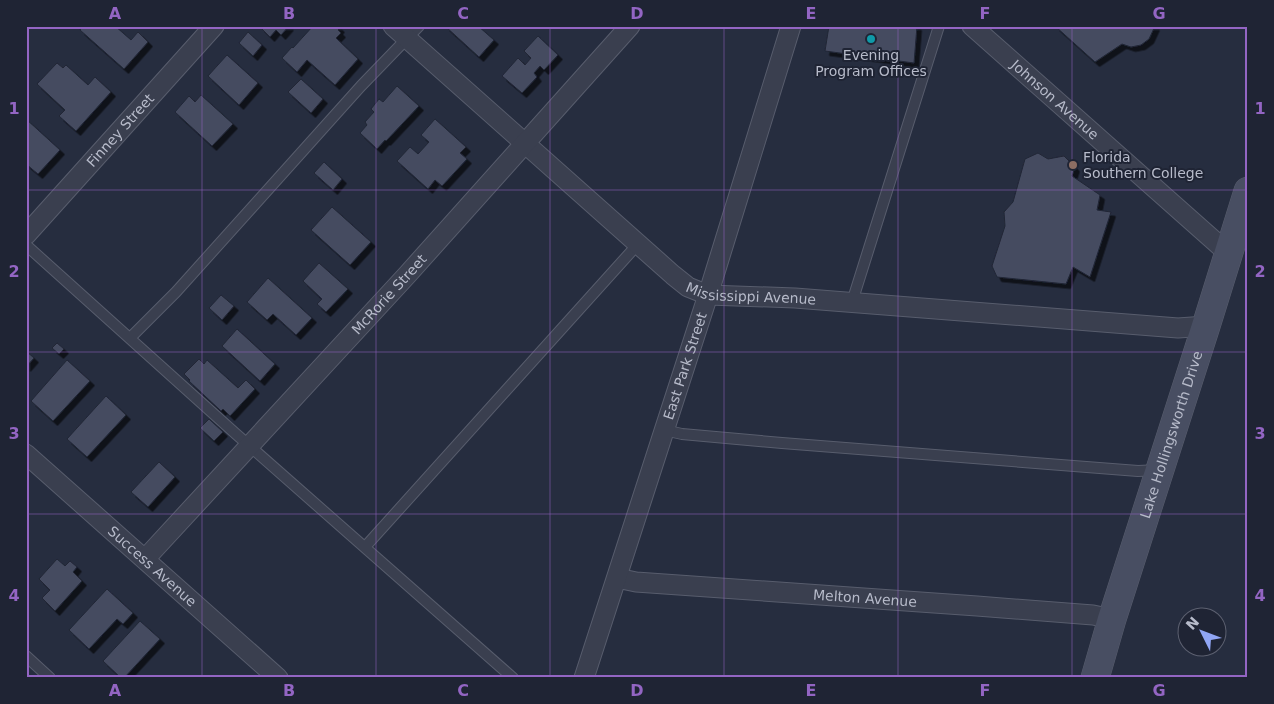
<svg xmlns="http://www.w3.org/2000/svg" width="1274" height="704" font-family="'DejaVu Sans',sans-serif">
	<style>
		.building { fill: #454c61; stroke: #212636; filter: url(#shadow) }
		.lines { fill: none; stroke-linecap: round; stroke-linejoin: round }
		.lane-casing { stroke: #585d6d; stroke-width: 12 }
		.street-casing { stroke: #585d6d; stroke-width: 21 }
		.secondary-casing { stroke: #585d6d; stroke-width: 29 }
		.lane { stroke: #3a3f4f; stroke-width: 10 }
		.street { stroke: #3a3f4f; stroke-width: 19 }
		.secondary { stroke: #484e62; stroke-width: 28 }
		.grid { fill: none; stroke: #9365c3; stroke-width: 1; stroke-opacity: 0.55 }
		.culture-dot { fill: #0f9aa8; stroke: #1f2434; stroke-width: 2 }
		.education-dot { fill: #8d6e63; stroke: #1f2434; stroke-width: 2 }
		.labels { text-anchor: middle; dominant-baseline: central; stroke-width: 4; stroke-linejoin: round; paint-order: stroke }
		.poi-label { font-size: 14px; fill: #b7bbca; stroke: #1f2434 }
		.street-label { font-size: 14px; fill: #b7bbca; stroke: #1f2434 }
		.neatline { fill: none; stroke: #9365c3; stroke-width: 2 }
		.grid-label { font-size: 16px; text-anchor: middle; font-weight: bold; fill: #9365c3 }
	</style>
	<defs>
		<filter id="shadow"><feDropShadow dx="4.5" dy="4.5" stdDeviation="0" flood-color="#0009"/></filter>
	</defs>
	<rect width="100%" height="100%" fill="#262d3f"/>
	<!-- building -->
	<path class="building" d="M83,26H115L131,40L138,32L148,42L124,69L80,30Z
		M261,26H289L281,35L276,30L270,37L260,27Z
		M313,26H338L340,28L338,30L341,33L336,38L358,59L335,85L307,60L297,72L282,58L292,47L293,48Z
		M445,26H478L494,40L479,57Z
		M829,26H917L914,63L825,51Z
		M1055,26H1155L1149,39L1141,45L1131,47L1122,44L1095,62Z
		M248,32L262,45L253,56L239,43Z
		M538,36L558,55L544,70L540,66L534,73L537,77L522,93L502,76L518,58L525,65L531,58L524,51Z
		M227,55L258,83L239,105L208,76Z
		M57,63L63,68L66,65L88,85L95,77L111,92L76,131L59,116L65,110L37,84Z
		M301,79L323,99L311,113L288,92Z
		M397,86L419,106L386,141L385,140L377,149L360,133L367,125L365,122L374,112L371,109L379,99L383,102Z
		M201,95L233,124L212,146L175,112L189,96L195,102Z
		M26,119L60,150L38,174L26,164Z
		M435,119L466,147L460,153L467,159L442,186L435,180L428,189L397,161L410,147L418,154L429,142L421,135Z
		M1038,153L1048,159L1064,156L1075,167L1072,176L1100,195L1097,210L1111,212L1090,277L1073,267L1066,284L997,277L992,266L1005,226L1004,212L1013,202L1025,159Z
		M324,162L342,179L333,190L314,173Z
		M332,207L371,242L350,265L311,230Z
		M319,263L348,289L326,312L317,304L322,299L303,281Z
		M268,278L312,318L296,335L273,314L267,320L247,302Z
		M221,295L234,306L222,320L209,308Z
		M237,329L275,364L260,381L222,346Z
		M57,343L64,349L59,354L52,348Z
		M26,351L34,358L26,367Z
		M199,359L204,364L207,360L238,388L246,380L255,389L230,416L223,409L221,411L189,381L190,380L184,374Z
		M67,360L90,381L53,421L31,401Z
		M106,396L126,415L87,457L67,439Z
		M209,419L223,432L214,441L200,428Z
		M159,462L175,477L148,507L131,492Z
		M57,559L65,566L70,561L77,567L73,572L82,581L55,611L42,598L50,590L39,579Z
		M107,589L133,613L123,624L117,619L89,649L69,630Z
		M140,621L160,639L124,678H121L103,661Z"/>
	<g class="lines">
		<defs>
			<path id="lane" d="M26,245L236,434L513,678
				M852,302L939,26
				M130,338L176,292L361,86L419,26
				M664,430L682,434L782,443L1138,471L1159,470
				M365,547L638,244
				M26,656L50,678"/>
			<g id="street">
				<path id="s1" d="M393,26L673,275L688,287L708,295L795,298L1178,328L1206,326"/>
				<path id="s2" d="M972,26L1228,253"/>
				<path id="s3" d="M26,235L214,26"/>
				<path id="s4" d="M26,454L278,678"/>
				<path id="s5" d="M145,559L407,275L630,26"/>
				<path id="s6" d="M617,578L636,582L977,606L1093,615L1112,619"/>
				<path id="s7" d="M584,678L708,295L791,26"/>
			</g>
			<g id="secondary">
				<path id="s8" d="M1095,678L1112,619L1206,326L1248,191"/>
			</g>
		</defs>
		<!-- lane casing -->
		<use href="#lane" class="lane-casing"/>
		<!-- street casing -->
		<use href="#street" class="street-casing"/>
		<!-- secondary casing -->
		<use href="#secondary" class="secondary-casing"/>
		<!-- lane -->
		<use href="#lane" class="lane"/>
		<!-- street -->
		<use href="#street" class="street"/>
		<!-- secondary -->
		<use href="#secondary" class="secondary"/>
	</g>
	<!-- grid -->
	<path class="grid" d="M202,26V678M376,26V678M550,26V678M724,26V678M898,26V678M1072,26V678M26,190H1248M26,352H1248M26,514H1248"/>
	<!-- markers -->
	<circle class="culture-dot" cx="871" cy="39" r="5"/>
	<circle class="education-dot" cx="1073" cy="165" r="5"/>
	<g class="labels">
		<!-- poi labels -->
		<g class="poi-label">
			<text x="871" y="55">Evening<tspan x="871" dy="16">Program Offices</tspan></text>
			<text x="1083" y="157" text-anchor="start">Florida<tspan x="1083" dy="16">Southern College</tspan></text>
		</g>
		<!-- street labels -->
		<g class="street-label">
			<text stroke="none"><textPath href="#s2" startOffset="111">Johnson Avenue</textPath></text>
			<text stroke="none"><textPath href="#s3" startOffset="141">Finney Street</textPath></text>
			<text stroke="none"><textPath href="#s1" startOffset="458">Mississippi Avenue</textPath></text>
			<text stroke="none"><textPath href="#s5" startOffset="360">McRorie Street</textPath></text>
			<text stroke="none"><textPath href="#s7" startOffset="328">East Park Street</textPath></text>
			<text stroke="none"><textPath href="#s8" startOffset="255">Lake Hollingsworth Drive</textPath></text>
			<text stroke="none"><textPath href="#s4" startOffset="169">Success Avenue</textPath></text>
			<text stroke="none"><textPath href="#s6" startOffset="249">Melton Avenue</textPath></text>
		</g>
	</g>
	<!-- border -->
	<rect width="1274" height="704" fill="none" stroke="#1f2434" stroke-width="55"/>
	<!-- north arrow -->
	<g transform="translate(1202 632) rotate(312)"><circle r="24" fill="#1f2434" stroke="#5c6070"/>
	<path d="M0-4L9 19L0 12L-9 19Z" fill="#91a6f5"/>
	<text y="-8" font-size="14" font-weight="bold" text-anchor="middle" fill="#b7bbca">N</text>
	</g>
	<rect x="28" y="28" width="1218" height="648" class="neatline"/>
	<g class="grid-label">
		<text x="115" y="19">A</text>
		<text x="289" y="19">B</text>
		<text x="463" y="19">C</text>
		<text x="637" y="19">D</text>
		<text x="811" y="19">E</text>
		<text x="985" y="19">F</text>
		<text x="1159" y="19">G</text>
		<text x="14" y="114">1</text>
		<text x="1260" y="114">1</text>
		<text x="14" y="277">2</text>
		<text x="1260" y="277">2</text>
		<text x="14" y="439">3</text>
		<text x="1260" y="439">3</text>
		<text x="14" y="601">4</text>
		<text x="1260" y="601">4</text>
		<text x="115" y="696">A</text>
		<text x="289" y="696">B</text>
		<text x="463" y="696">C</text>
		<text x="637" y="696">D</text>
		<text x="811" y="696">E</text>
		<text x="985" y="696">F</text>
		<text x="1159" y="696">G</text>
	</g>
</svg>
